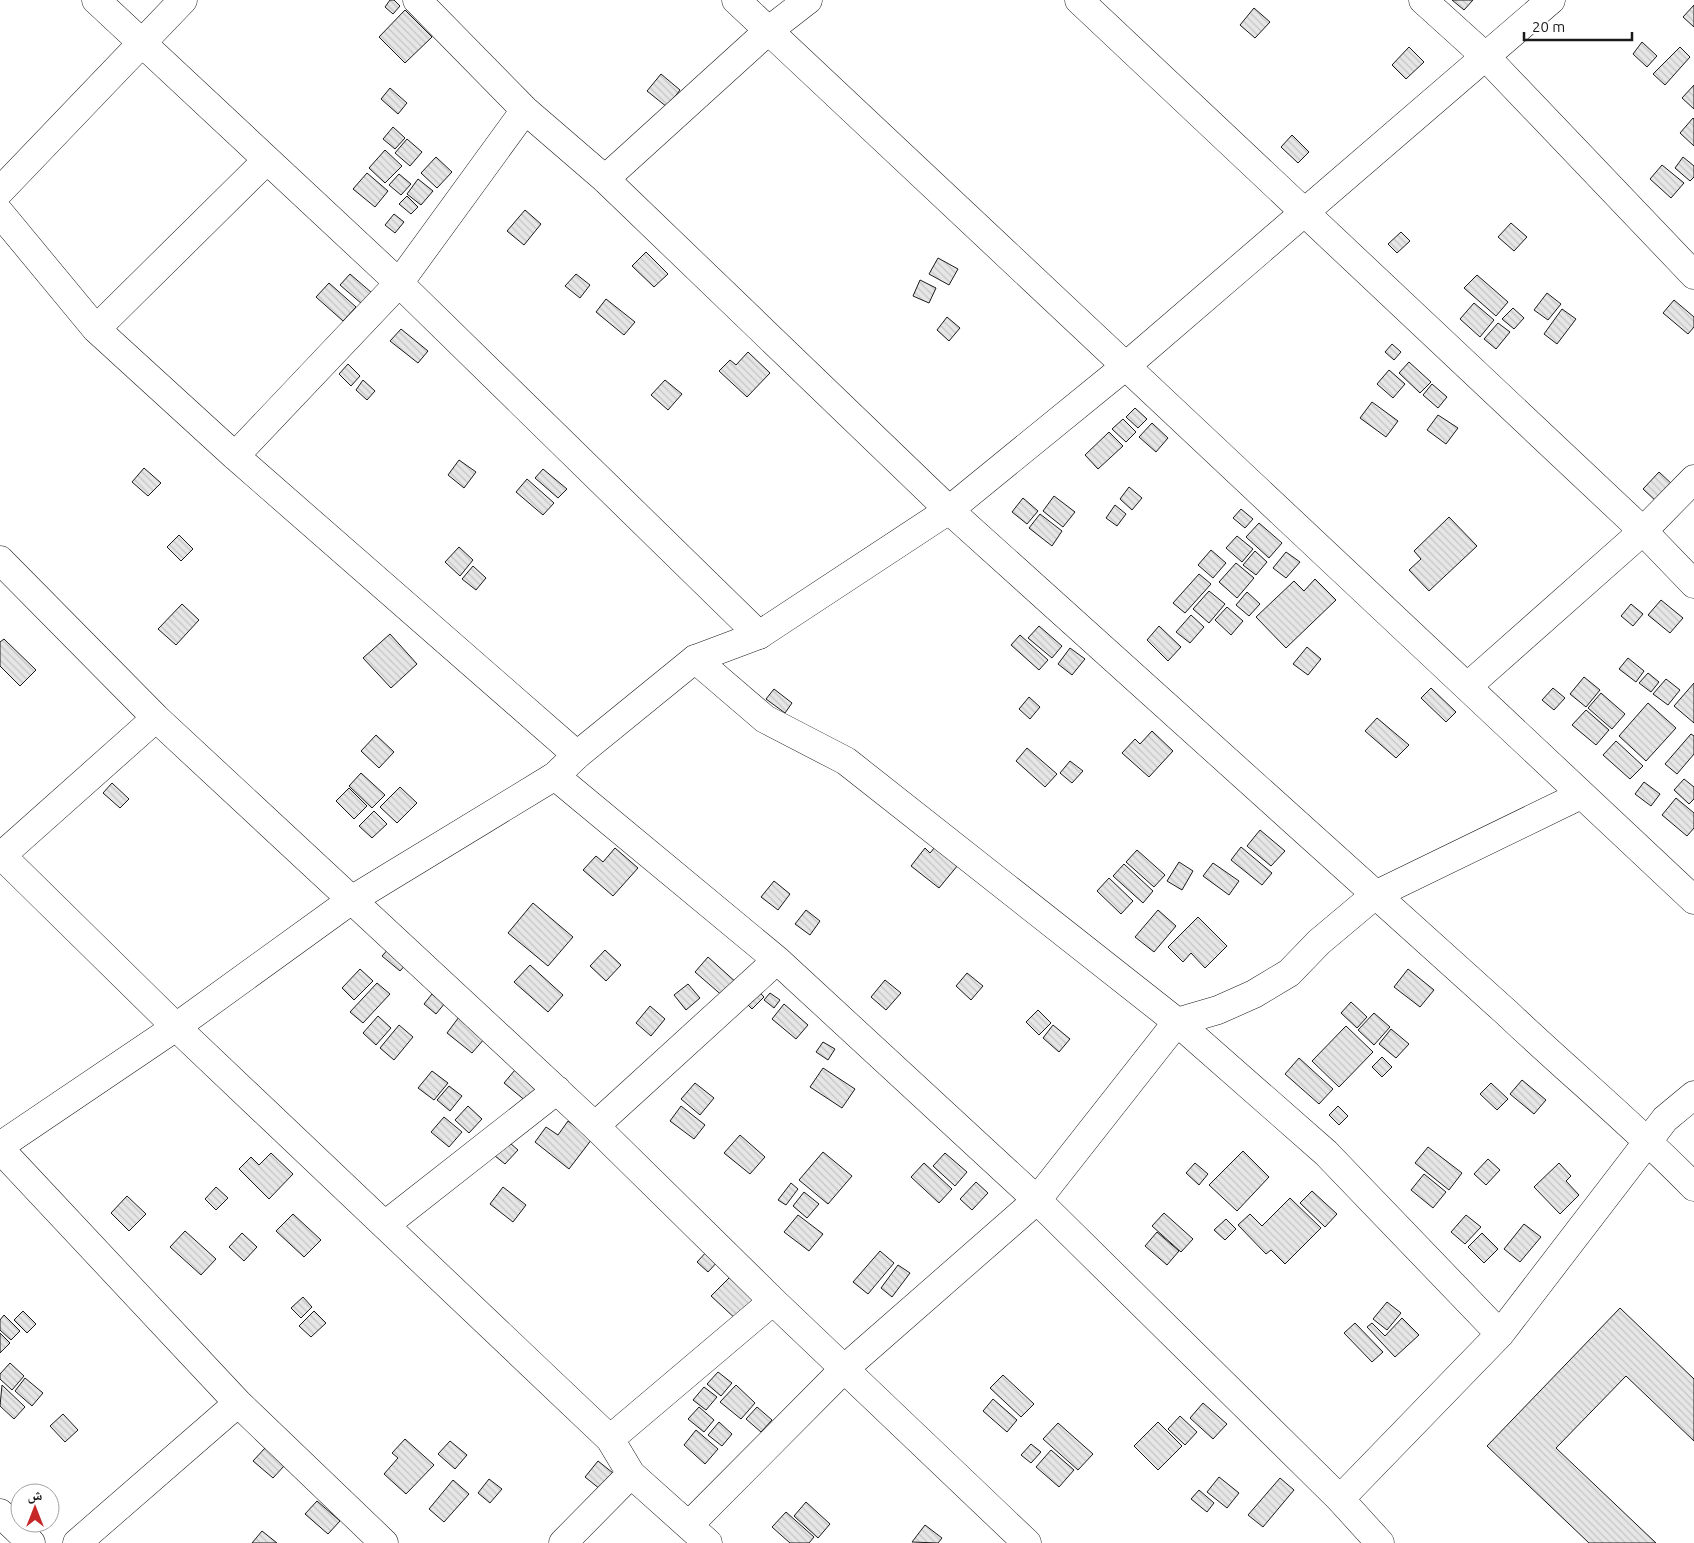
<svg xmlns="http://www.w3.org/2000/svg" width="1694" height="1543" font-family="Ubuntu,'Noto Naskh Arabic',sans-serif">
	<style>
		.building { fill: url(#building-back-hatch); stroke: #1a1a1a }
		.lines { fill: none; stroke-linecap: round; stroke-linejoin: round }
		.minor-casing { stroke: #1a1a1a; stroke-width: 29 }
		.tertiary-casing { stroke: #1a1a1a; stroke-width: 29 }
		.minor { stroke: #fff; stroke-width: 28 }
		.tertiary { stroke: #fff; stroke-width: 28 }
	</style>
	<defs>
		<pattern id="building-back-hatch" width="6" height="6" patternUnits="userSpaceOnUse" patternTransform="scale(1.25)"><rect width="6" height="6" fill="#e6e6e6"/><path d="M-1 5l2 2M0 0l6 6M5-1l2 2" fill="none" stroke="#c5c5c5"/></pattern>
	</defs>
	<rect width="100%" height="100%" fill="#fff"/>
	<!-- building -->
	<path class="building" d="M390,0H394L400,6L393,14L385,7Z
		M1452,0H1473L1464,10Z
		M1694,5V27L1683,17Z
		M1254,8L1270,22L1255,38L1240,25Z
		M405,10L432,37L405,63L379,37Z
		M1642,42L1657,56L1647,67L1633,54Z
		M1409,47L1424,62L1406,79L1392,65Z
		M1680,47L1690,57L1665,85L1653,74Z
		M661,74L680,90L667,107L647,91Z
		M1694,85V109L1682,98Z
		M390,88L407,103L398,114L381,99Z
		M1693,118L1694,119V146L1680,133Z
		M393,127L405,138L395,149L383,139Z
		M1292,135L1309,152L1298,163L1281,147Z
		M407,139L422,152L410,166L395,153Z
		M385,150L402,166L385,183L369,168Z
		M436,157L452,172L437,188L421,173Z
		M1683,157L1694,166V177L1690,181L1675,168Z
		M1662,165L1684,183L1671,198L1650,179Z
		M367,173L388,191L375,207L353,189Z
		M399,174L411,184L401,195L389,185Z
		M418,179L433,191L421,205L407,194Z
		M407,196L418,207L411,214L399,204Z
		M525,210L541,224L524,245L507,231Z
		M394,214L404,222L395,233L385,225Z
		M1511,223L1527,237L1514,251L1498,237Z
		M1401,232L1410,241L1397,253L1388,244Z
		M646,252L668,274L654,287L632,266Z
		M938,258L958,269L949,285L929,274Z
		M350,274L372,293L362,304L340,285Z
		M576,274L590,285L580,298L565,286Z
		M1477,275L1508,302L1496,316L1464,288Z
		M920,280L936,288L929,303L913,296Z
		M329,283L356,307L343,321L316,297Z
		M1547,293L1561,304L1548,320L1534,310Z
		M606,299L635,322L624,335L596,312Z
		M1674,300L1694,317V327L1688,334L1663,313Z
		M1474,303L1494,320L1480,337L1460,319Z
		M1513,308L1524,318L1514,329L1502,319Z
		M1562,309L1576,319L1557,344L1544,334Z
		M947,317L960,328L949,341L937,330Z
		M1498,323L1510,332L1496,349L1484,339Z
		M401,329L428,351L418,363L390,341Z
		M1392,344L1401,352L1394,360L1385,352Z
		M748,352L770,373L747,397L719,371L730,360L736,365Z
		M1409,362L1431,382L1420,393L1399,373Z
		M348,364L360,376L351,386L339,374Z
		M1389,370L1405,384L1393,398L1377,384Z
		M363,380L375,391L367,400L356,390Z
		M665,380L682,394L668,410L651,395Z
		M1432,384L1447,397L1438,408L1423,395Z
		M1372,402L1398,421L1386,437L1360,418Z
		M1135,408L1147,419L1138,428L1126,417Z
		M1438,415L1458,428L1446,444L1427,430Z
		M1123,419L1136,432L1126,442L1112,429Z
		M1152,423L1168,438L1156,452L1139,437Z
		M1109,432L1123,446L1098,469L1085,455Z
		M459,460L476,472L464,488L448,475Z
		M144,468L161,483L148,496L132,482Z
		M543,469L567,489L558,498L535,478Z
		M1659,472L1673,485L1657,502L1643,489Z
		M527,479L554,503L543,515L516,492Z
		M1129,487L1142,498L1132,510L1120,499Z
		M1054,496L1075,512L1063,527L1043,511Z
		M1023,498L1038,511L1027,524L1012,512Z
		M1115,505L1126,514L1117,526L1106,518Z
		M1241,509L1253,519L1245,528L1233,518Z
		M1040,514L1062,531L1052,546L1029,528Z
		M1449,517L1477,546L1429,591L1409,570L1421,559L1414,551Z
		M1259,523L1282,543L1269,558L1246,537Z
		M179,535L193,549L181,561L167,547Z
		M1237,536L1253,549L1242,562L1226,548Z
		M459,547L473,560L460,576L445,562Z
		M1211,550L1226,563L1213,578L1198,565Z
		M1255,551L1267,562L1256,575L1243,565Z
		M1286,552L1300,562L1286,578L1273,568Z
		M1236,563L1254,578L1237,598L1219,582Z
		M473,566L486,578L476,590L462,579Z
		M1199,574L1211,584L1185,613L1173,603Z
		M1315,579L1336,600L1286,648L1256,617L1294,581L1304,591Z
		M1209,591L1225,604L1209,623L1193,609Z
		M1247,592L1260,604L1249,616L1236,605Z
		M1661,600L1683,618L1670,633L1648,615Z
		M182,604L199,620L176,645L158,629Z
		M1631,604L1643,614L1633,626L1621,616Z
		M1227,607L1243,621L1231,635L1215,620Z
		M1191,615L1204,627L1190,643L1176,632Z
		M1039,626L1062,646L1052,658L1028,638Z
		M1159,626L1181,647L1168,661L1147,640Z
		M390,634L417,664L391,688L363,658Z
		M1020,635L1048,660L1039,670L1011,645Z
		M4,639L36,670L20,686L0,666V642Z
		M1307,647L1321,659L1308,675L1293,664Z
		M1070,648L1085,659L1072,675L1058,664Z
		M1628,658L1644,671L1636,682L1619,669Z
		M1648,673L1659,682L1651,692L1639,683Z
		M1584,677L1600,690L1586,707L1570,694Z
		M1666,679L1680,690L1668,705L1653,694Z
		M1694,683V723L1674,706Z
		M1431,688L1456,712L1446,722L1421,698Z
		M1553,688L1565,698L1554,710L1542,700Z
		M774,689L792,703L785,713L766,699Z
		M1601,693L1625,714L1612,729L1588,708Z
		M1029,697L1040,707L1030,719L1019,709Z
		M1648,703L1676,728L1646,761L1619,736Z
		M1586,710L1609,730L1596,745L1572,725Z
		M1377,718L1409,745L1396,758L1365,731Z
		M1152,731L1173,751L1149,777L1122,753L1135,739L1140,744Z
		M1691,734L1694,736V754L1677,774L1665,764Z
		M376,735L394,752L379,768L361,751Z
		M1616,741L1643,766L1630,779L1603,755Z
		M1027,748L1057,774L1045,787L1016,761Z
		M1070,761L1083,771L1072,783L1060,773Z
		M361,773L385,795L372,808L349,786Z
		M1684,779L1694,787V799L1689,804L1674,790Z
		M1644,782L1660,794L1651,806L1635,794Z
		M112,783L129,799L120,808L103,793Z
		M400,787L417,803L397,823L380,807Z
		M349,788L367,806L354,819L336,801Z
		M1676,798L1694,813V828L1687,836L1662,815Z
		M374,811L387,824L372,838L359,826Z
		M1260,830L1285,851L1271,866L1247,846Z
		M940,841L963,859L939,888L911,866L925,848L930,853Z
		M1241,847L1272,873L1262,885L1231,860Z
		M615,848L638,868L613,896L583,870L596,856L603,862Z
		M1137,850L1165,875L1154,887L1126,862Z
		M1179,862L1193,871L1182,890L1167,881Z
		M1213,863L1239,881L1229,895L1203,876Z
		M1124,864L1153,891L1143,903L1113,876Z
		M1109,878L1133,901L1121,914L1097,891Z
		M774,881L790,894L778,910L761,897Z
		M533,903L573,937L548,966L508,933Z
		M806,910L820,921L810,935L795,924Z
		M1158,910L1176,926L1154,952L1135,937Z
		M1198,917L1227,946L1205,968L1191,953L1183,962L1168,947Z
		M391,946L409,961L400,971L382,956Z
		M605,950L621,965L606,981L590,966Z
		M708,957L738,984L725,998L695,972Z
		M530,965L563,995L548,1012L514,982Z
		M360,969L373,981L354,1000L342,988Z
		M1408,969L1434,990L1420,1007L1394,987Z
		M967,973L983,986L971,1000L956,986Z
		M885,980L901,993L886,1010L871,997Z
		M377,983L390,994L363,1023L350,1012Z
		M688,984L700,998L686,1010L674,995Z
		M753,985L764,997L752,1009L741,998Z
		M770,993L780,1000L774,1008L764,1000Z
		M432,994L445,1003L436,1014L424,1004Z
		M1351,1002L1367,1017L1357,1028L1341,1013Z
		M784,1004L808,1025L796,1039L772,1019Z
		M650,1006L665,1019L651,1036L636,1023Z
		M1038,1010L1051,1023L1039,1035L1026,1022Z
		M1374,1013L1390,1027L1374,1045L1358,1030Z
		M378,1016L391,1028L376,1045L363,1033Z
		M459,1017L485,1038L472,1053L447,1033Z
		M399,1025L413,1037L394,1060L380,1048Z
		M1053,1025L1070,1039L1059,1052L1043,1038Z
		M1346,1026L1373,1052L1339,1087L1312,1061Z
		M1391,1029L1409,1044L1396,1058L1379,1044Z
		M823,1042L835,1049L828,1060L816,1052Z
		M1382,1057L1392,1067L1382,1077L1372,1067Z
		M1299,1058L1333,1089L1319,1104L1285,1074Z
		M823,1068L855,1089L842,1108L810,1087Z
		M515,1070L538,1089L527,1102L504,1083Z
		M432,1071L448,1083L434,1100L418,1088Z
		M1522,1080L1546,1100L1534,1114L1510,1094Z
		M695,1083L714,1098L700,1115L681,1099Z
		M1491,1083L1508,1099L1497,1110L1480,1094Z
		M449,1086L462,1096L450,1111L437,1100Z
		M468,1106L482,1119L469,1133L455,1120Z
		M681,1106L705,1125L694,1139L670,1121Z
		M1338,1106L1348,1116L1339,1125L1329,1115Z
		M444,1117L462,1132L449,1147L431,1132Z
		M568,1121L592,1139L569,1169L535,1142L546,1127L558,1135Z
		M740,1135L765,1157L750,1174L724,1153Z
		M503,1137L518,1150L505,1164L490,1152Z
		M1428,1147L1462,1173L1449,1190L1415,1163Z
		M1243,1151L1269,1177L1237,1211L1209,1185Z
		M823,1152L852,1176L828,1204L799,1180Z
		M271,1153L293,1174L269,1199L239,1169L251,1157L259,1165Z
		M945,1153L967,1172L955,1186L933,1166Z
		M1488,1159L1500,1170L1486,1185L1474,1174Z
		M924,1163L952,1189L939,1203L911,1177Z
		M1195,1163L1208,1174L1199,1185L1186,1173Z
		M1559,1163L1571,1176L1566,1181L1579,1195L1560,1214L1534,1187Z
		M1424,1174L1446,1192L1433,1208L1411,1190Z
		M976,1182L988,1193L972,1210L960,1199Z
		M791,1183L798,1189L786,1205L778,1200Z
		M216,1187L228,1198L216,1210L205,1199Z
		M503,1187L526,1205L513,1222L490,1204Z
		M1312,1191L1337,1214L1325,1227L1300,1203Z
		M804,1192L819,1204L807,1218L793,1206Z
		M127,1196L146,1214L129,1231L111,1213Z
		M1290,1198L1321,1228L1285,1264L1271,1250L1266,1254L1238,1225L1250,1214L1262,1226Z
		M1164,1213L1193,1239L1181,1252L1152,1226Z
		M293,1214L321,1240L304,1257L276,1231Z
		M798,1215L823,1234L809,1251L784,1232Z
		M1466,1215L1481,1227L1465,1244L1451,1232Z
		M1226,1219L1236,1229L1225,1240L1214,1230Z
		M1524,1224L1541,1237L1520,1262L1504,1249Z
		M185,1231L216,1259L201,1275L170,1247Z
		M1157,1232L1179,1251L1167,1265L1145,1246Z
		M242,1233L257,1247L244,1261L229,1247Z
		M1482,1233L1498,1249L1484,1263L1468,1247Z
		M709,1249L720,1259L708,1272L697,1262Z
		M880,1251L894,1263L868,1294L853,1282Z
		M898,1265L910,1273L892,1297L881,1288Z
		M734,1273L761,1299L738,1321L711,1296Z
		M303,1297L312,1307L301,1318L291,1308Z
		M1387,1302L1401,1313L1387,1330L1373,1319Z
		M1620,1308L1694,1379V1441L1626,1376L1556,1448L1656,1543H1589L1487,1446Z
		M23,1311L36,1324L27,1333L14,1320Z
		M314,1311L326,1323L311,1337L299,1326Z
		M4,1315L20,1331L11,1340L0,1330V1320Z
		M1402,1318L1419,1335L1395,1357L1367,1327L1372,1323L1385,1336Z
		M1355,1323L1383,1352L1372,1362L1344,1333Z
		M0,1333L10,1343L0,1353Z
		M10,1363L24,1376L12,1390L0,1379V1374Z
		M718,1372L732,1383L721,1396L707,1384Z
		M1003,1375L1034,1404L1021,1417L990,1388Z
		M25,1378L43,1393L32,1406L15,1391Z
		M2,1385L25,1407L14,1419L0,1406Z
		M736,1385L755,1403L741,1419L720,1402Z
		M704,1387L717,1397L706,1410L693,1400Z
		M993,1399L1017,1420L1007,1432L983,1411Z
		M1203,1403L1227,1424L1213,1439L1190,1418Z
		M699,1407L714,1420L704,1432L688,1419Z
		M757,1407L772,1420L761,1432L746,1419Z
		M63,1414L78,1430L65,1442L50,1426Z
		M1180,1416L1197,1432L1185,1445L1168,1429Z
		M719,1422L732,1434L722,1446L708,1435Z
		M1158,1422L1182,1446L1158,1470L1134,1446Z
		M1058,1423L1093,1454L1078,1470L1043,1439Z
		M696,1430L718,1449L705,1464L684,1445Z
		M405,1439L434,1465L406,1494L384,1474L398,1458L392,1453Z
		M450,1441L467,1455L455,1469L438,1454Z
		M1031,1444L1041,1452L1031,1463L1021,1455Z
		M265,1448L285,1465L273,1478L253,1461Z
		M1051,1450L1074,1470L1059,1487L1036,1467Z
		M598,1461L613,1473L600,1489L585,1477Z
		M1219,1477L1239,1493L1227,1508L1207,1492Z
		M1280,1478L1294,1490L1263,1527L1248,1515Z
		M489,1479L502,1489L490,1503L478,1493Z
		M453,1480L469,1494L444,1522L429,1509Z
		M1199,1490L1214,1503L1207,1512L1191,1499Z
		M317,1501L340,1521L328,1534L305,1514Z
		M806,1502L830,1524L818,1538L794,1516Z
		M786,1512L814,1537L809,1543H790L772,1527Z
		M925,1525L942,1538L938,1543L912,1542Z
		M262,1531L277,1543H252Z"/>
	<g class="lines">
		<defs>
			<path id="minor" d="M96,0L399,283L759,635
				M417,0L525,110L605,179L949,510L1507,1013C1569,1072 1635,1126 1694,1187
				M736,0L1694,900
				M1079,0L1643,531L1694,584
				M1423,0L1486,57L1694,275
				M605,179L768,31L808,0
				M0,191L183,0
				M0,213L96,329L235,456L577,755
				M96,329L266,161
				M235,456L399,283L525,110
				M0,560L156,718L595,1126L773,1301L1027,1543
				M695,659L765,719L846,761L1177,1022L1326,1153L1500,1334
				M1468,686L1643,531L1694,479
				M555,776L777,960L1037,1200L1340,1499L1380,1543
				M0,854L176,1027L610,1439L631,1474L708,1543
				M1,856L156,718
				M595,1126L777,960
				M0,1149L238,1403L384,1543
				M385,1225L557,1090
				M610,1439L773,1301
				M1340,1499L1500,1334L1665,1119L1694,1095
				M0,1513L31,1543
				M689,1525L844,1369L1037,1200L1177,1022L1218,1010L1254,994L1289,973L1319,942L1375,895L1581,795
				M77,1543L238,1403
				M563,1543L631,1474"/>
			<path id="tertiary" d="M0,1146L176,1027L353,899L555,776L577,755L695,659L759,635L949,510L1127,365L1551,0"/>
		</defs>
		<!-- minor casing -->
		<use href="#minor" class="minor-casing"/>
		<!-- tertiary casing -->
		<use href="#tertiary" class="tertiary-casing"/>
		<!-- minor -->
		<use href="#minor" class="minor"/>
		<!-- tertiary -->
		<use href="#tertiary" class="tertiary"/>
	</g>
	<!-- north arrow -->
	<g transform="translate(35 1508)"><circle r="24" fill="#ffffff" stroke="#a3a3a3"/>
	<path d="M0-4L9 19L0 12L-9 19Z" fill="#c62828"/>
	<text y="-8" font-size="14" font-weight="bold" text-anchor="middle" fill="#1a1a1a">ش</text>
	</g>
	<!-- scale -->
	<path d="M1524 32v8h108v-8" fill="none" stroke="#1a1a1a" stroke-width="2.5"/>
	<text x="1532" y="32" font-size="15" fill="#1a1a1a" stroke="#ffffff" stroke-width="4" paint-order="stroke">20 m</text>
</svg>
